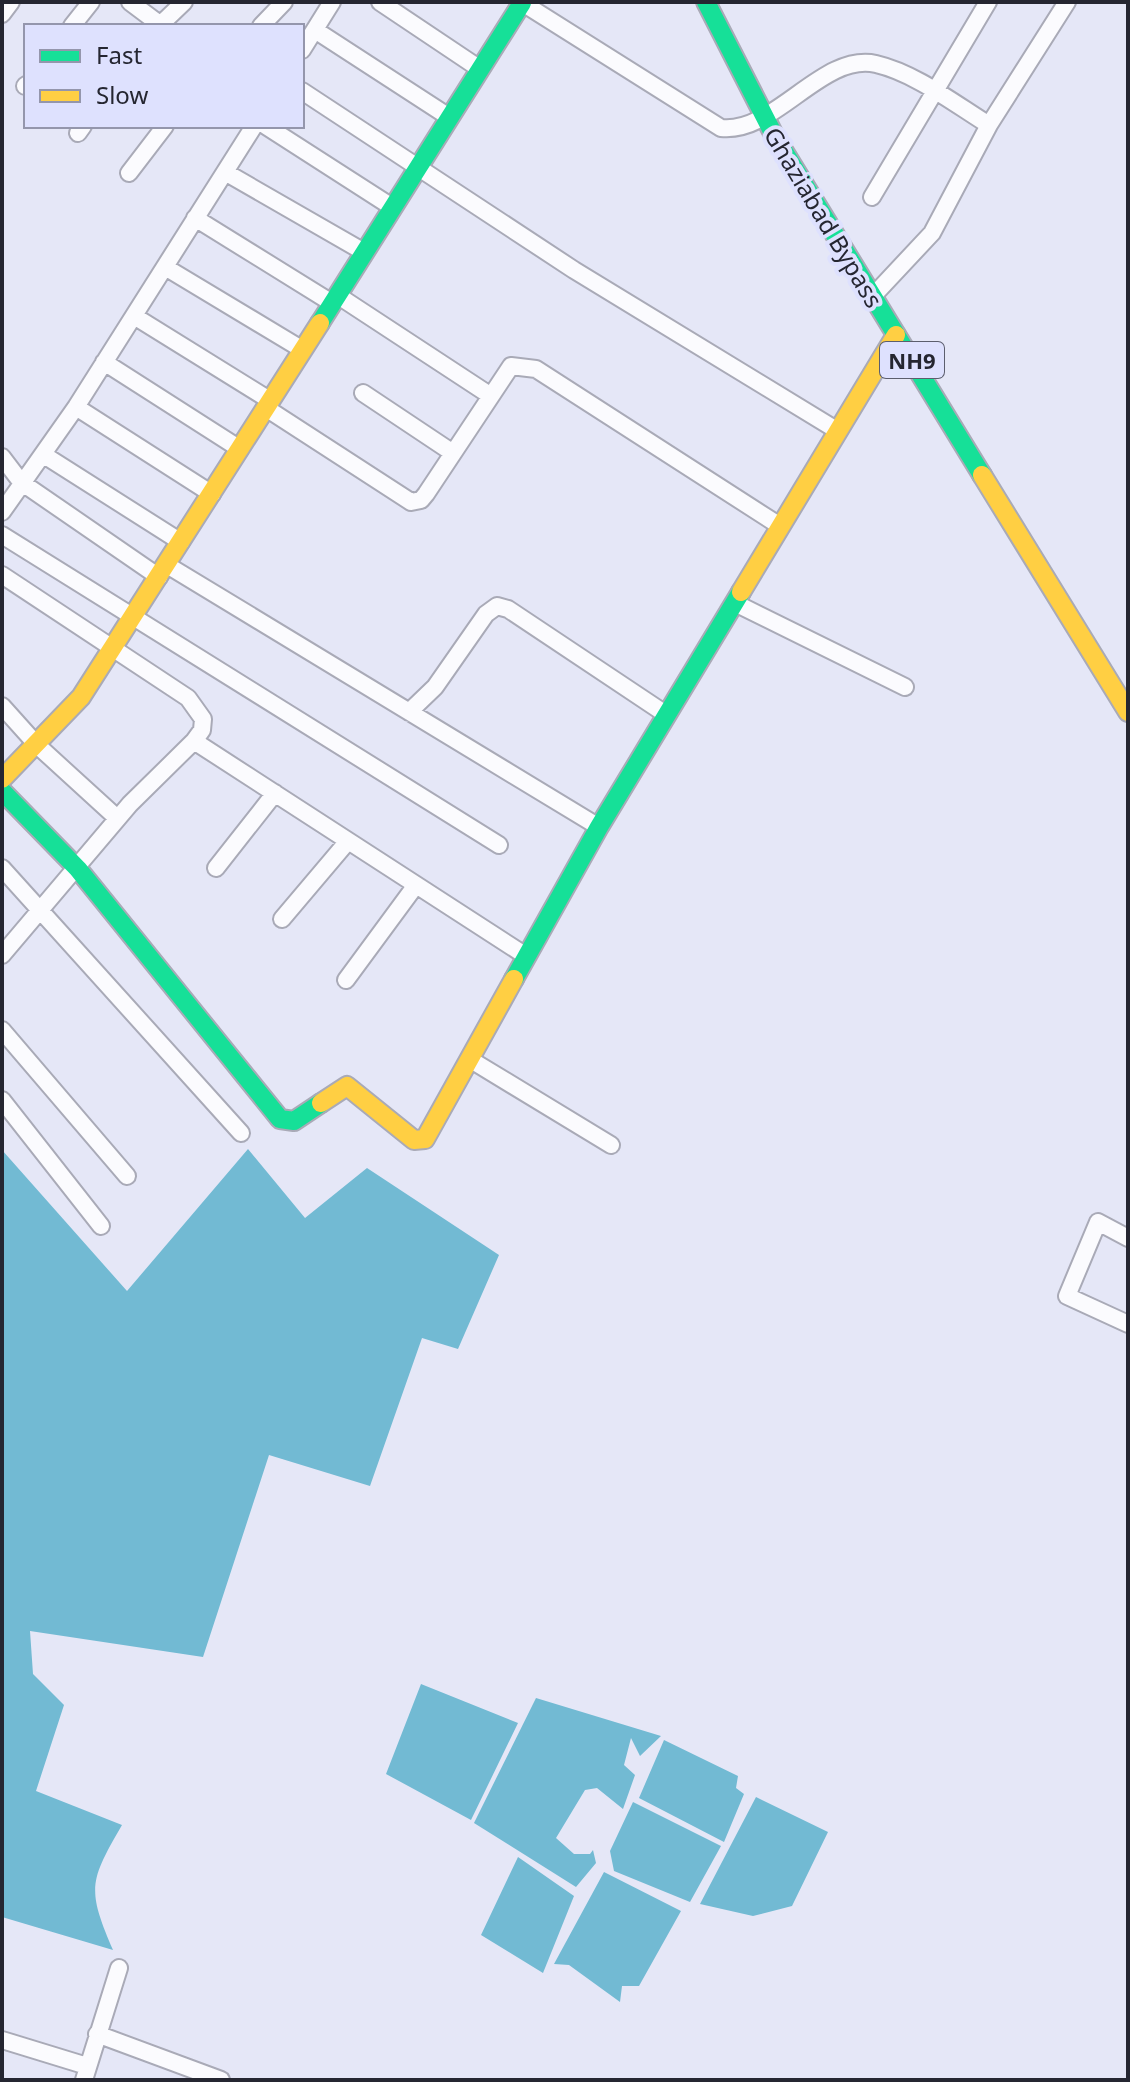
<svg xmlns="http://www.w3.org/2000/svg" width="1130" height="2082" font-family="'Noto Sans',sans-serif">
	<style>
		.water { fill: #72bad3 }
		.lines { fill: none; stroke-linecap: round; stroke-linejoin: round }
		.street-casing { stroke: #a9aab7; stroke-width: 20 }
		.fast-casing { stroke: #a9aab7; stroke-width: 22 }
		.slow-casing { stroke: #a9aab7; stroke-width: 22 }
		.street { stroke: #fbfbfe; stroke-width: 16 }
		.fast { stroke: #16e098; stroke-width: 18 }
		.slow { stroke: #ffcf43; stroke-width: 18 }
		.labels { text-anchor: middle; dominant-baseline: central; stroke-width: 8; stroke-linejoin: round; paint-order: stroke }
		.shield { fill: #dee1fe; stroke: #5c5e6e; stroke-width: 2 }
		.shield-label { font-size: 22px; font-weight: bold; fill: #252631 }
		.street-label { font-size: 24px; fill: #252631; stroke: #dee1fe }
	</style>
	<rect width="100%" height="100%" fill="#e5e7f7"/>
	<!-- water -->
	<path class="water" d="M248,1149L305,1218L367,1168L499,1255L458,1349L422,1338L370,1486L269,1455L203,1657L30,1631L33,1674L64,1705L36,1791L122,1825C89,1882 87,1889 113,1950L2,1917V1150L127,1291Z
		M421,1684L518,1723L471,1820L386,1774Z
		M536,1698L661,1736L640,1756L631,1738L624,1765L635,1775L623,1809L597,1788L585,1790L556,1838L574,1854H590L593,1850L596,1863L576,1887L474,1823Z
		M664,1740L738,1776L736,1788L744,1794L724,1842L639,1798Z
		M756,1797L828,1832L792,1906L753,1916L700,1904Z
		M633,1802L721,1846L690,1902L614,1871L610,1851Z
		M518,1857L574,1896L543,1973L481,1935Z
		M604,1872L681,1911L639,1986H622L620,2002L569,1965L554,1964Z"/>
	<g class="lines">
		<defs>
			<path id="street" d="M130,2L162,26
				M380,2L480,69
				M521,2L721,128C775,134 822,52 876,64C915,73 955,104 989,125
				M2,14L11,2
				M72,26L91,2
				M159,26L184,2
				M261,26L284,2
				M315,30L449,117
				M302,50L332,2
				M25,86L26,85
				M302,91L574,270L838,431
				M266,126L392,207
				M78,133L83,126
				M225,172L364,252
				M129,173L165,126
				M872,197L988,2
				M195,218L332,303
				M165,267L303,350
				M337,295L491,396
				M873,296L932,233L989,125L1067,2
				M134,316L271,401
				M104,362L240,449
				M363,393L453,453
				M76,407L212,494
				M266,408L411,502L421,500L426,494L511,366L536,369L780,526
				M44,455L181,542
				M2,457L21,482L159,577
				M2,512L76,407L254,126
				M2,535L499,845
				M167,565L599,827
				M2,575L188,698L203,719L202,730L194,741L130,804L2,955
				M735,603L905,687
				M2,706L37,745L117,818
				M409,712L435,687L486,614L497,606L508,609L667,715
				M194,741L526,956
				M2,868L241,1133
				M216,868L275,793
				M282,919L348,841
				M346,980L416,885
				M2,1030L127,1176
				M471,1060L611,1145
				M2,1100L101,1226
				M1128,1238L1098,1222L1067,1296L1128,1324
				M97,2034L221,2080
				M2,2040L87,2066
				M84,2080L119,1968"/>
			<path id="fast" d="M706,2L775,137L982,475
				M320,323L522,3
				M2,791L78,869L280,1119L294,1121L321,1103
				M514,979L599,827L741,592"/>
			<path id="slow" d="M982,475L1128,712
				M741,592L896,335
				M2,779L81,697L320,323
				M321,1103L347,1086L414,1140L425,1139L514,979"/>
		</defs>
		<!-- street casing -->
		<use href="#street" class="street-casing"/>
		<!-- fast casing -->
		<use href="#fast" class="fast-casing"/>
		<!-- slow casing -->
		<use href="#slow" class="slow-casing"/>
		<!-- street -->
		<use href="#street" class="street"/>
		<!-- fast -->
		<use href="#fast" class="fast"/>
		<!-- slow -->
		<use href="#slow" class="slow"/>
	</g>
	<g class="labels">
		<!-- shield labels -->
		<rect class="shield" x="880" y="342" width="64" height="36" rx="6"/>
		<g class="shield-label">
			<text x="912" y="360">NH9</text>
		</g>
		<!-- street labels -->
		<g class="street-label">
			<text transform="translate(824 217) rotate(59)">Ghaziabad Bypass</text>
		</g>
	</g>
	<!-- border -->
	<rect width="1130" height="2082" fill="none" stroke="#252631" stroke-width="8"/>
	<!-- legend -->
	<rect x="24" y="24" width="280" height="104" fill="#dee1fe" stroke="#9496ac" stroke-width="2"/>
	<rect x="40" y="50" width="40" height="12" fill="#16e098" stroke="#9496ac" stroke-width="2"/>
	<text x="96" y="64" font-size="24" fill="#252631">Fast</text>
	<rect x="40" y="90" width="40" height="12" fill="#ffcf43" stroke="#9496ac" stroke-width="2"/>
	<text x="96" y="104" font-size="24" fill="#252631">Slow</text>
</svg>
